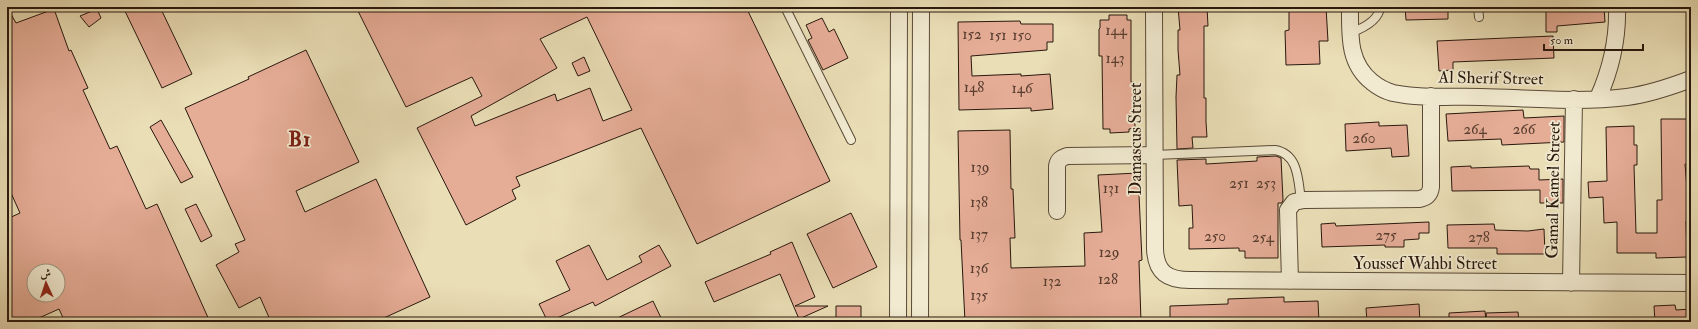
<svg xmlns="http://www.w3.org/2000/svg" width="1698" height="329" font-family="'IM FELL Double Pica',Amiri,serif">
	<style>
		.building { fill: #e5ac96; stroke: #29180d; fill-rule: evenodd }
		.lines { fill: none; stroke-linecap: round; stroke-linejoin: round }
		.lane-casing { stroke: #594a37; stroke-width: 10 }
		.street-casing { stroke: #594a37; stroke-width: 18 }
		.lane { stroke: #f1ead0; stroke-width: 8 }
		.street { stroke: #f1ead0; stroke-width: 16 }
		.labels { text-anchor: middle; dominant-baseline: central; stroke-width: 3.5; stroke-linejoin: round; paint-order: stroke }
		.number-label { font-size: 15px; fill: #583d2f }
		.street-label { font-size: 17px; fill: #29180d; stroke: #f1ead0 }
		.district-label { font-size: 21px; font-weight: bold; letter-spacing: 1px; fill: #7a1f14; stroke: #f1ead0 }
	</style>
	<rect width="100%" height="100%" fill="#eadeb6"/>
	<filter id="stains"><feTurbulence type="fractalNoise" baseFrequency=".005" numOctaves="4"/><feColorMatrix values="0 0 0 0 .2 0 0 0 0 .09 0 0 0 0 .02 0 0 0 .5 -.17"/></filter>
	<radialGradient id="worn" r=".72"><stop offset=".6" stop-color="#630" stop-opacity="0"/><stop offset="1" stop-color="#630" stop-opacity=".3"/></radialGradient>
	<!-- building -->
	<path class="building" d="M7,7L16,23L54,9L69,51L71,50L88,88L83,90L110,149L117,146L146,209L157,204L210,322H65L59,309L30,322H7V219L20,213L7,184ZM34,271H58V295H34Z
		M123,7H160L192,74L162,88Z
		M356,7H746L830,181L697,244L641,128L516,177L520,186L512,190L516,199L466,225L417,128L482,96L472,77L406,107ZM587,17L632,110L603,121L590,88L557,101L555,94L475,126L471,116L557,68L540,39Z
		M1178,7H1207L1208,26H1204V98H1206V122L1207,137H1192L1193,148L1177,149L1176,97L1177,75H1180L1178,50V30H1180Z
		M1289,7H1326L1328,41H1319L1320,64L1286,65L1285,31L1289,30Z
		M1405,7H1448V19L1406,20Z
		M1546,7H1604L1605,22L1557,26V32H1546Z
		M97,9L101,18L89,27L80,16Z
		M1109,15H1127V20H1131V82H1134L1135,128L1129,129V132L1110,133V129H1103L1102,56H1099V29L1100,28V20H1109Z
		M822,18L829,32L834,29L848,58L823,70L808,40L812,38L806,25Z
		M1020,21L1021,24H1053V42H1047V50L971,56L972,76L1021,74V76L1050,74L1053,109L1031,111V108L959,110L958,22Z
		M1553,36L1554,58L1453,62V70L1439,71L1437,41Z
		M306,50L359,162L296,191L305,212L376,179L430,297L375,322H271L260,297L239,308L216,265L239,252L235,244L245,240L185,108L249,79L248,77Z
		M584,57L590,71L578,76L572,63Z
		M1523,110L1524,118L1564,116V142L1502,145L1501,139L1448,141L1446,114Z
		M1661,119H1688V164H1685L1688,200V221H1686L1687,257L1656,258V253H1617V222L1604,223L1603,197L1589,198L1588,182L1607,181L1606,127L1634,126V145H1637V165H1634L1636,233H1657V200H1662Z
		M161,120L193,177L181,183L150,127Z
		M1379,122V126L1407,125L1409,156L1392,157L1391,148L1346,151L1345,124Z
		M1010,130L1011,189H1013L1015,238H1010L1011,268L1085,266L1084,233L1102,232L1098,175L1138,173L1142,260L1139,261L1141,322H965L961,240H960L958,131Z
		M1276,156L1281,158L1283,200L1282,203H1278V258H1245V251H1239V248L1189,249V228H1193L1192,205L1179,206L1177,160L1206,159V164L1257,161V157Z
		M1471,166V168L1529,166L1530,169H1539V180L1563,179V203H1540V190L1452,191L1451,167Z
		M196,204L212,236L201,242L185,209Z
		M851,213L877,267L833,288L807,234Z
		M1429,222V233H1419V239L1404,240V247H1385V245L1322,247L1321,224L1335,223L1336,226Z
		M1494,224L1495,230L1528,231L1544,229L1545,254H1497V248H1448L1447,225Z
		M792,242L815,297L795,306H828L799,319L780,274L714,302L705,282L771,254L770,252Z
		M589,245L607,280L642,262L639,256L659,245L671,266L595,306L593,302L548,322L539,304L570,290L556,261Z
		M1284,297V302L1318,301L1319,322H1170V306L1228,304V299Z
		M653,301L663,322H609Z
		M1419,304L1420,322H1367L1366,308Z
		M1675,305L1676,310L1691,309V322H1655L1654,306Z
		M836,306H861V322H836Z
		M1485,311L1486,322H1449V313Z
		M1518,312L1519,322H1487L1486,313Z"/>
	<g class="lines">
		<defs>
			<path id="lane" d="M785,7L851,140
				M1478,7L1479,17
				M1350,33C1361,29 1379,21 1380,7
				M1154,155L1275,150C1299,154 1298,181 1301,200"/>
			<path id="street" d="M1154,7L1155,249C1156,273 1168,280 1190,280L1691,283
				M1350,7C1350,35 1348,63 1372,82C1378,87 1386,91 1393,93C1421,99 1453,96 1481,97C1529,98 1579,103 1627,97C1649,94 1670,87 1691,79
				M1598,98C1611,69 1618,39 1617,7
				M1057,211V166C1058,160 1061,158 1067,156L1154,155
				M1290,281L1288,210L1294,202L1304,200L1419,199C1426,198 1430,195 1431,187V96
				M1571,283L1574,99
				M898,322L899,7
				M920,322L921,7"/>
		</defs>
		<!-- lane casing -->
		<use href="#lane" class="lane-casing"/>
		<!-- street casing -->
		<use href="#street" class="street-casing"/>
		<!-- lane -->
		<use href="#lane" class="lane"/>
		<!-- street -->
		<use href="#street" class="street"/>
	</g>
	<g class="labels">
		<!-- number labels -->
		<g class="number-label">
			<text x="1116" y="30">144</text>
			<text x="972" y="34">152</text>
			<text x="998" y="35">151</text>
			<text x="1022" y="35">150</text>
			<text x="1115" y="58">143</text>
			<text x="974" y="87">148</text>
			<text x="1022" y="88">146</text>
			<text x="1475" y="129">264</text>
			<text x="1524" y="129">266</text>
			<text x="1364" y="138">260</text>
			<text x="980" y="167">139</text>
			<text x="1239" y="183">251</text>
			<text x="1266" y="183">253</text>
			<text x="1111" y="188">131</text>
			<text x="979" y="202">138</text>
			<text x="979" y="234">137</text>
			<text x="1386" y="235">275</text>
			<text x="1215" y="236">250</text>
			<text x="1263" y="237">254</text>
			<text x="1479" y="237">278</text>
			<text x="1109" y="252">129</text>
			<text x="979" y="268">136</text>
			<text x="1108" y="279">128</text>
			<text x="1052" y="281">132</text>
			<text x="979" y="295">135</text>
		</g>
		<!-- street labels -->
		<g class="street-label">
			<text transform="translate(1491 78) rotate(1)">Al Sherif Street</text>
			<text transform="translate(1135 139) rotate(-90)">Damascus Street</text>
			<text transform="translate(1553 190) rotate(-89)">Gamal Kamel Street</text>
			<text x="1425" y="263">Youssef Wahbi Street</text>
		</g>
		<!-- district labels -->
		<g class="district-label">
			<text x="300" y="139">B1</text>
		</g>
	</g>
	<!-- margin -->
	<rect width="1698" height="329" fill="none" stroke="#eadeb6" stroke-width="24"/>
	<rect x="8" y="8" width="1682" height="313" fill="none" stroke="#29180d" stroke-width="2"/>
	<rect x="12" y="12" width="1674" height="305" fill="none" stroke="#29180d"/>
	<!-- north arrow -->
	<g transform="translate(46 283) rotate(357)"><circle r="19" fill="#f1ead0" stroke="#a19682"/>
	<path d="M0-3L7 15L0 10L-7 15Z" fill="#8f2418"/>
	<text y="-6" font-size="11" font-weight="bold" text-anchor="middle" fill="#29180d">ش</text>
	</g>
	<!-- scale -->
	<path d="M1544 44v6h99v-6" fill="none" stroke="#29180d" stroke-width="2"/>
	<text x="1550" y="44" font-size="12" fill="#29180d" stroke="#f1ead0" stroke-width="3" paint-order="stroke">50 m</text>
	<rect width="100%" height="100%" filter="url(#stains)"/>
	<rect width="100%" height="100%" fill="url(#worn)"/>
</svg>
